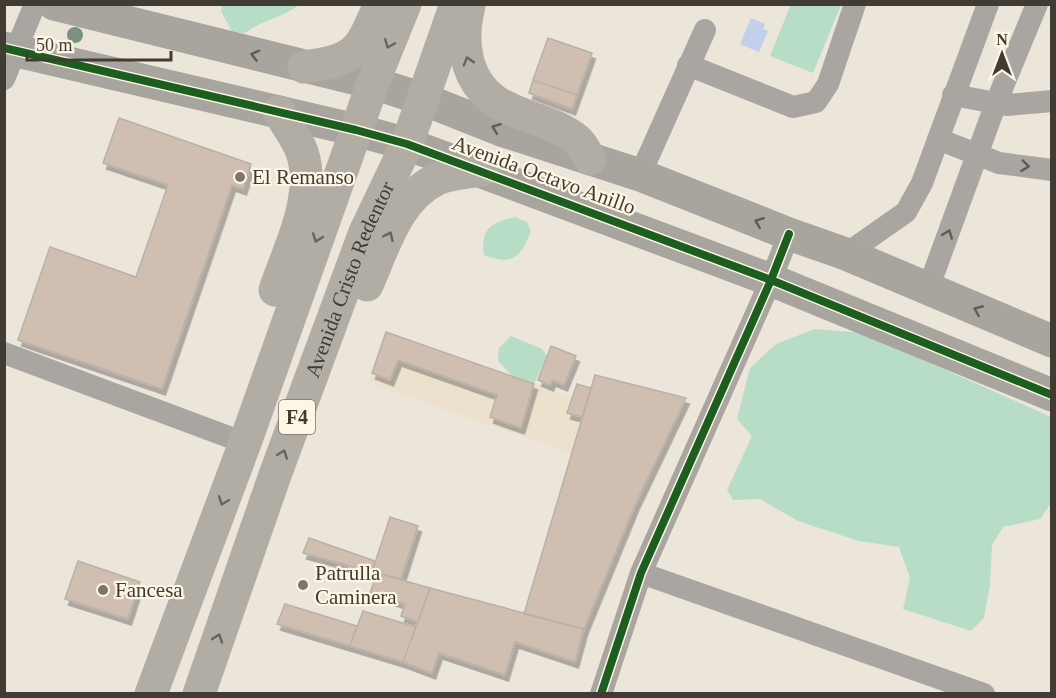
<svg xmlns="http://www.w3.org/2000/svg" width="1056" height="698" font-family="'Times New Roman',serif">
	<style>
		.built { fill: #ece1cc }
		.green { fill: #b8ddc7 }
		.water { fill: #c2d0eb }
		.building { fill: #d0bfb1; stroke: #b8b1aa; stroke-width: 1.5; filter: url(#shadow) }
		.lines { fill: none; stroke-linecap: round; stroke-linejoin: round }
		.street { stroke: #a9a5a0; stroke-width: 22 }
		.secondary { stroke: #a8a49e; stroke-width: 33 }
		.highway { stroke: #b1ada4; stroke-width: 33 }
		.cycleway-casing { stroke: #fef6e4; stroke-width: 11 }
		.cycleway { stroke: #1b5e20; stroke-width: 8 }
		.tree { fill: #7b9081 }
		.oneway { stroke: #68645b }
		.oneway2 { stroke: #5f5b53 }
		.oneway3 { stroke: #605c54 }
		.poi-dot { fill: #7c776d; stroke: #fef6e4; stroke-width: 2 }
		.labels { text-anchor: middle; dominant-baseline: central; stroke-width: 4.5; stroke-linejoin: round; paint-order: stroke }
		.shield { fill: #fef6e4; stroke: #797468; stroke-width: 1.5 }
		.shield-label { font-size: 20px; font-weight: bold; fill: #403c33 }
		.street-label { font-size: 21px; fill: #403c33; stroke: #fef6e4 }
		.poi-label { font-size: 21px; fill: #403c33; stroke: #fef6e4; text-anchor: start }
	</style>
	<defs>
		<filter id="shadow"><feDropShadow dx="3.5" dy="6" stdDeviation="0" flood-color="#0004"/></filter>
	</defs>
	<rect width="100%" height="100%" fill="#ebe5da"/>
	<!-- built -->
	<path class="built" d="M386,332L587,403L572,453L368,383Z"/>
	<!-- green -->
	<path class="green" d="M791,4L841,5L813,73L770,56Z
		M222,5H299C282,18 262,20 245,33L232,32L221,11Z
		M515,217L527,222L531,231C520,258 513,266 484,255C480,228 492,223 515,217Z
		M815,329L863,333L1051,417V503L1040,519L1003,527L992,545L990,585L984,618L971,631L903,609L910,578L899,547L859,541L798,521L760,499L733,500L727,490L752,436L737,419L750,368L776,344Z
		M511,336L542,349L547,356L534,384L513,377L498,361L499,348Z"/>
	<!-- water -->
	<path class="water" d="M751,18L765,24L763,29L768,31L759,52L740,44Z"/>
	<!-- building -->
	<path class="building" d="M548,38L592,53L577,95L533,80Z
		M533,80L577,95L572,109L529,93Z
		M119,118L251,164L243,189L232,185L162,389L18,340L50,247L136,277L168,185L103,163Z
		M386,332L534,384L521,428L490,417L497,395L398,360L390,380L372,373Z
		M551,346L576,356L564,385L552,380L550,385L538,380Z
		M595,375L686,398L635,505L584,629L524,614Z
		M577,384L591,388L582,417L567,413Z
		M390,517L418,526L401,579L372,572Z
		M309,538L375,561L372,572L303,553Z
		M78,561L140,582L128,619L65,599Z
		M377,573L430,588L418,622L401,616L405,604L370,593Z
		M430,588L584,629L575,662L515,642L505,675L439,653L432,673L403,662Z
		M285,604L357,626L350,646L277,624Z
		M363,611L416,627L403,662L350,646Z"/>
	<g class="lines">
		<!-- street -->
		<path class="street" d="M688,65L793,107L816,102L828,84L855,4
			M4,79L35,4
			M953,95L1007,105L1052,101
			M938,139L999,163L1052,170
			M640,175L705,30
			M846,254L906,212L922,183L988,4
			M928,289L996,103L1037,4
			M4,353L245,443
			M641,573L984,694
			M601,694L641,573L771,280L789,234"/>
		<!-- secondary -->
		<path class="secondary" d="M54,4L373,83L423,99L501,130L640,175L789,234L846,254L1052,341
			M4,48L356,130L407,144L771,280L1052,395"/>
		<!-- highway -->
		<g class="highway">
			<path d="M469,6C464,27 463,44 469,65C486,119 542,111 577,140C583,145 586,153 590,159"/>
			<path d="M304,67C357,60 359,52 380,4"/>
			<path d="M367,285C384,247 397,198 437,179C451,173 468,172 483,170"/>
			<path d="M275,290C289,248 317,197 302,152C297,138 286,124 279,112"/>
			<path d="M151,694L245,443L373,83L405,4"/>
			<path id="s1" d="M199,694L275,475L365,232L407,144L456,4"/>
		</g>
		<defs>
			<path id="cycleway" d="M4,48L356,130L407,144L771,280L1052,395
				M601,694L641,573L771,280L789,234"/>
		</defs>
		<!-- cycleway casing -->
		<use href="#cycleway" class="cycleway-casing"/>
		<!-- cycleway -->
		<use href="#cycleway" class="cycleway"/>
	</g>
	<!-- trees -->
	<circle class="tree" cx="75" cy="35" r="8"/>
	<!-- one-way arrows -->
	<defs><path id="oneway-chevron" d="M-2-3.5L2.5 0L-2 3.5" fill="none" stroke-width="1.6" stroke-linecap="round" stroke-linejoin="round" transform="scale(1.5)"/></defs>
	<g class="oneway">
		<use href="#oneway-chevron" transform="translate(389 44) rotate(112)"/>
		<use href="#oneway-chevron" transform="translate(468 61) rotate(-107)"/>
		<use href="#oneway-chevron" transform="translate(389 236) rotate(-65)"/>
		<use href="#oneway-chevron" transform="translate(317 238) rotate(110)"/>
		<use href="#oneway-chevron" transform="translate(283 454) rotate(-69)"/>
		<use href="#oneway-chevron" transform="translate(223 501) rotate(111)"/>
		<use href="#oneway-chevron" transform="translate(218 638) rotate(-71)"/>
	</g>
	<g class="oneway2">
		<use href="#oneway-chevron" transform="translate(255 55) rotate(-166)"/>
		<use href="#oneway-chevron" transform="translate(496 128) rotate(-159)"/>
		<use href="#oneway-chevron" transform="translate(759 222) rotate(-158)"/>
		<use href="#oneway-chevron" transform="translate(978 310) rotate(-157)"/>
	</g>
	<g class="oneway3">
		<use href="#oneway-chevron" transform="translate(1025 166) rotate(7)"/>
		<use href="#oneway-chevron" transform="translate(948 234) rotate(-69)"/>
	</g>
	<!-- markers -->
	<g class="poi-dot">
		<circle cx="240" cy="177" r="6"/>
		<circle cx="303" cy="585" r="6"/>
		<circle cx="103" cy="590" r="6"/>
	</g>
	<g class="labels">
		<!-- shield labels -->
		<rect class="shield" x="279" y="400" width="36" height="34" rx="4.5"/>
		<g class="shield-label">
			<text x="297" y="417">F4</text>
		</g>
		<!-- street labels -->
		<g class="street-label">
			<text transform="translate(544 175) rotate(20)">Avenida Octavo Anillo</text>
			<text stroke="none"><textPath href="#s1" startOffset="441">Avenida Cristo Redentor</textPath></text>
		</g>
		<!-- poi labels -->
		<g class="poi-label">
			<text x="252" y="177">El Remanso</text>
			<text x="315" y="573">Patrulla<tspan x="315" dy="24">Caminera</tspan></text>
			<text x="115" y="590">Fancesa</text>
		</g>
	</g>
	<!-- border -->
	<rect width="1056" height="698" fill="none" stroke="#403c33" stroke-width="12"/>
	<!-- north arrow -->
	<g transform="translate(1002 54)" stroke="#fef6e4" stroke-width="4.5" paint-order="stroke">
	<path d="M0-4.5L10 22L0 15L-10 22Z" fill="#403c33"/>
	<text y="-9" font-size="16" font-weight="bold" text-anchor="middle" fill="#403c33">N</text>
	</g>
	<!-- scale -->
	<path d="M27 51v9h144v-9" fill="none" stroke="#403c33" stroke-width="3"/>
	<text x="36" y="51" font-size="18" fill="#403c33" stroke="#fef6e4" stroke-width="4.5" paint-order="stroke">50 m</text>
</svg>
